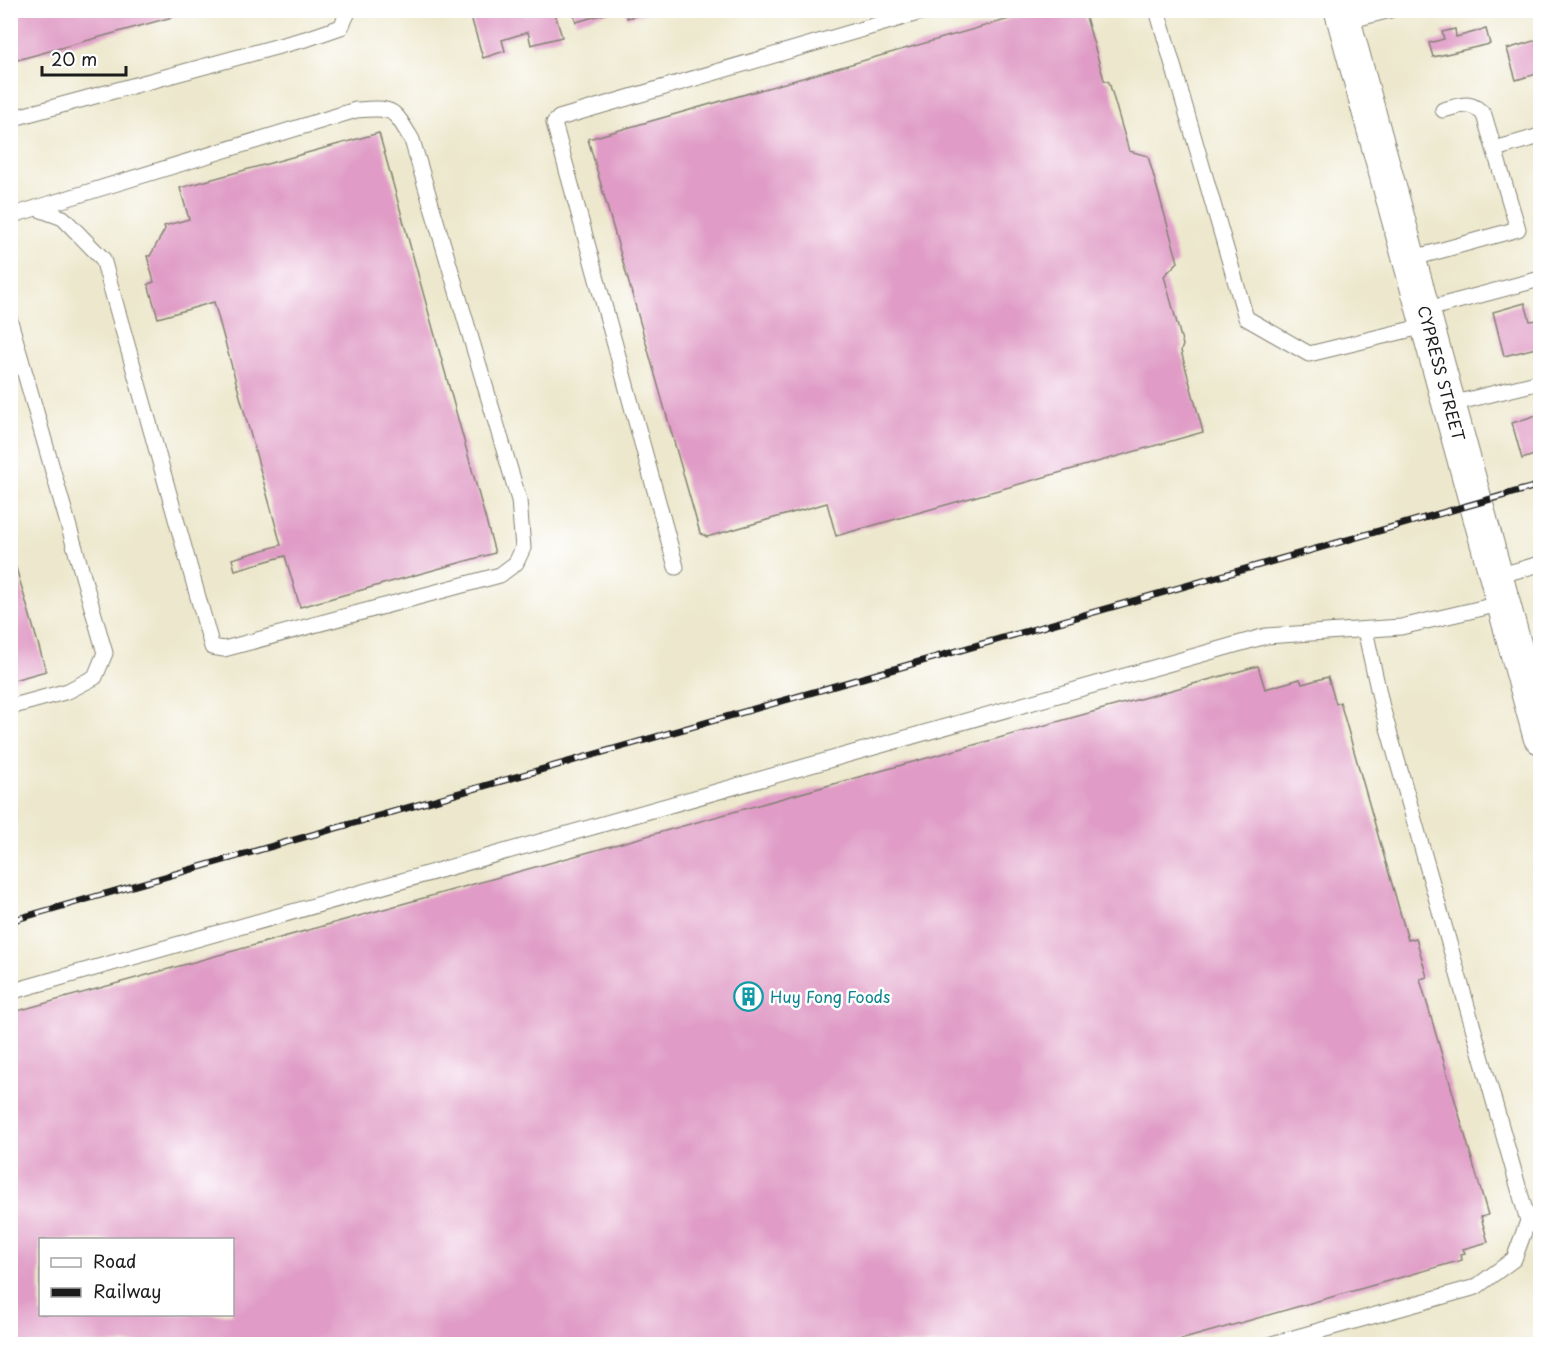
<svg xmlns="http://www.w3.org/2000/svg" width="1551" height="1355" font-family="'Playpen Sans',sans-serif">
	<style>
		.building { fill: #e09cc6; fill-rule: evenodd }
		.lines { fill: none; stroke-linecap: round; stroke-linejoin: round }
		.service-casing { stroke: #848274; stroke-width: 17 }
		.tertiary-casing { stroke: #848274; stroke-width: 35 }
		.service { stroke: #fff; stroke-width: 15 }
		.tertiary { stroke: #fff; stroke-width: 33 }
		.rail-casing { stroke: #1c1c1c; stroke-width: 7 }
		.rail { stroke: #fff; stroke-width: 4.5; stroke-dasharray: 14; stroke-linecap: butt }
		.labels { text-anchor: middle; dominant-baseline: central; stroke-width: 5; stroke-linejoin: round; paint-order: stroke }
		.street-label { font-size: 16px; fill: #1c1c1c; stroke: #fff }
		.culture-label { font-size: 16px; fill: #0d838f; stroke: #fff; text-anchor: start }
	</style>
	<rect width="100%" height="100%" fill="#fff"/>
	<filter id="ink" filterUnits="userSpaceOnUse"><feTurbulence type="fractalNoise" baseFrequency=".0167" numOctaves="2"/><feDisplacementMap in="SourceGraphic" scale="12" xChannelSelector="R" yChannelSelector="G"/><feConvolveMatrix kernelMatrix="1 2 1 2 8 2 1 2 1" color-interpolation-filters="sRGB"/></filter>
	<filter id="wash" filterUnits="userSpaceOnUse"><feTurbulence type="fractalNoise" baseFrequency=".008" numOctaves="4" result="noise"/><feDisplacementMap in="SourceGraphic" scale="24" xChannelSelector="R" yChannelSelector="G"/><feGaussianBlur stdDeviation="1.35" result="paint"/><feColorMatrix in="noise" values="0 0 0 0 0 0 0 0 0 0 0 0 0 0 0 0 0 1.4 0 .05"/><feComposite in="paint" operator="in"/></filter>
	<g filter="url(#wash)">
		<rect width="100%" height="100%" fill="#ede8cd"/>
		<g id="blocks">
			<!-- building -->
			<path class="building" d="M10,10H194V11L10,62Z
				M469,10H523L524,16L545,10H554L562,37L531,45L528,32L502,40L505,51L483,58Z
				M572,10H615V11L576,22Z
				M625,10H653V11L627,18Z
				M1041,10H1084L1104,80L1109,82L1129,151L1148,156L1178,262L1164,276L1183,345L1181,351L1203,432L836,536L827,503L707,537L700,533L588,139Z
				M1455,29L1456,37L1486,29L1490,44L1433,57L1429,43L1444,39L1442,32Z
				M1540,39V73L1516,80L1507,49Z
				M379,133L495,553L300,607L285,556L235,570L232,559L281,545L214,302L158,318L148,284L154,282L147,256H150L165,229L164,226L189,219L180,188Z
				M1525,303L1530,321L1538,320L1537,315L1540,314V347L1504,356L1493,312Z
				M1540,414V453L1522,459L1512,423Z
				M10,547L46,671L10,681Z
				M1258,666L1265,689L1300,679L1302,684L1328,677L1336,704L1340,702L1408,940L1416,938L1427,977L1420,979L1488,1215L1481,1217L1488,1242L1463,1249L1465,1253L1461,1254L1462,1260L1166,1344H10V1013ZM40,1240H232V1314H40Z"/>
		</g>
	</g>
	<g filter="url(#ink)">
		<use href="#blocks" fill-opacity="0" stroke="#848274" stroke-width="1.5"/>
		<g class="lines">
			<defs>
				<path id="service" d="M1157,10L1246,318L1309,354L1429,325
					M1344,22L1390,10
					M10,119L309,38L341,27L349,10
					M1495,149L1540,136
					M10,216L36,208L356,110C394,107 393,108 412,140L519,500L523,548L516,563L500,575L224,649L212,647L103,259L63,218L36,208
					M1410,259L1518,229L1484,115C1470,99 1461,106 1443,110
					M1424,310L1540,279
					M10,321L105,653L95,677L68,691L10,707
					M1451,404L1540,382
					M676,567L554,123L559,118L928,10
					M1497,576L1540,564
					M10,992L1266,636L1401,627L1504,603
					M1272,1344L1476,1287L1514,1259L1528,1221L1382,707L1365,630"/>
				<path id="tertiary" d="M1341,10L1540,737"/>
			</defs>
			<!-- service casing -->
			<use href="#service" class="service-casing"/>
			<!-- tertiary casing -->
			<use href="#tertiary" class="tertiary-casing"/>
			<!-- service -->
			<use href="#service" class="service"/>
			<!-- tertiary -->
			<use href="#tertiary" class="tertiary"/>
			<defs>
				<path id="rail" d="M10,921L1540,485"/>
			</defs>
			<!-- rail casing -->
			<use href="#rail" class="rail-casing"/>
			<!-- rail -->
			<use href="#rail" class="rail"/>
		</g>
	</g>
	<!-- icons -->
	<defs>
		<symbol id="building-ring" viewBox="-11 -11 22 22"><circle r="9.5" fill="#fff" stroke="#0f9aa8" stroke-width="1.5"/><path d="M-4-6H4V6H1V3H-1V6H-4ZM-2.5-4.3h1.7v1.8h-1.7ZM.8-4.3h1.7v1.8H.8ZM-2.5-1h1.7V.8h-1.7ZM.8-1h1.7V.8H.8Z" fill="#0f9aa8"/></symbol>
	</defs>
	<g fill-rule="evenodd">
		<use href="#building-ring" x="732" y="980" width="33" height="33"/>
	</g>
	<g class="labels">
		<!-- street labels -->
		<g class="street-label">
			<text transform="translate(1442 373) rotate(75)">CYPRESS STREET</text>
		</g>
		<!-- culture labels -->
		<g class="culture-label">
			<text x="770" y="996">Huy Fong Foods</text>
		</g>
	</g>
	<!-- margin -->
	<rect width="1551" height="1355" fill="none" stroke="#fff" stroke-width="36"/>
	<!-- legend -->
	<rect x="39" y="1238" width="195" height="78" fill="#ffffff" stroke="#a4a4a4" stroke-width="1.5"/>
	<rect x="51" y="1258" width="30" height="9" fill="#ffffff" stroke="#a4a4a4" stroke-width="1.5"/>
	<text x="93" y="1268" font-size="18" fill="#1c1c1c">Road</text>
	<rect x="51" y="1288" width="30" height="9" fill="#1c1c1c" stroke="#a4a4a4" stroke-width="1.5"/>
	<text x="93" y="1298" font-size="18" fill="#1c1c1c">Railway</text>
	<!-- scale -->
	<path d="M42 66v9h84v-9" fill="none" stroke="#1c1c1c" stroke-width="3"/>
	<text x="51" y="66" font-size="18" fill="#1c1c1c" stroke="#ffffff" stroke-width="4.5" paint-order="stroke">20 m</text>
</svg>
